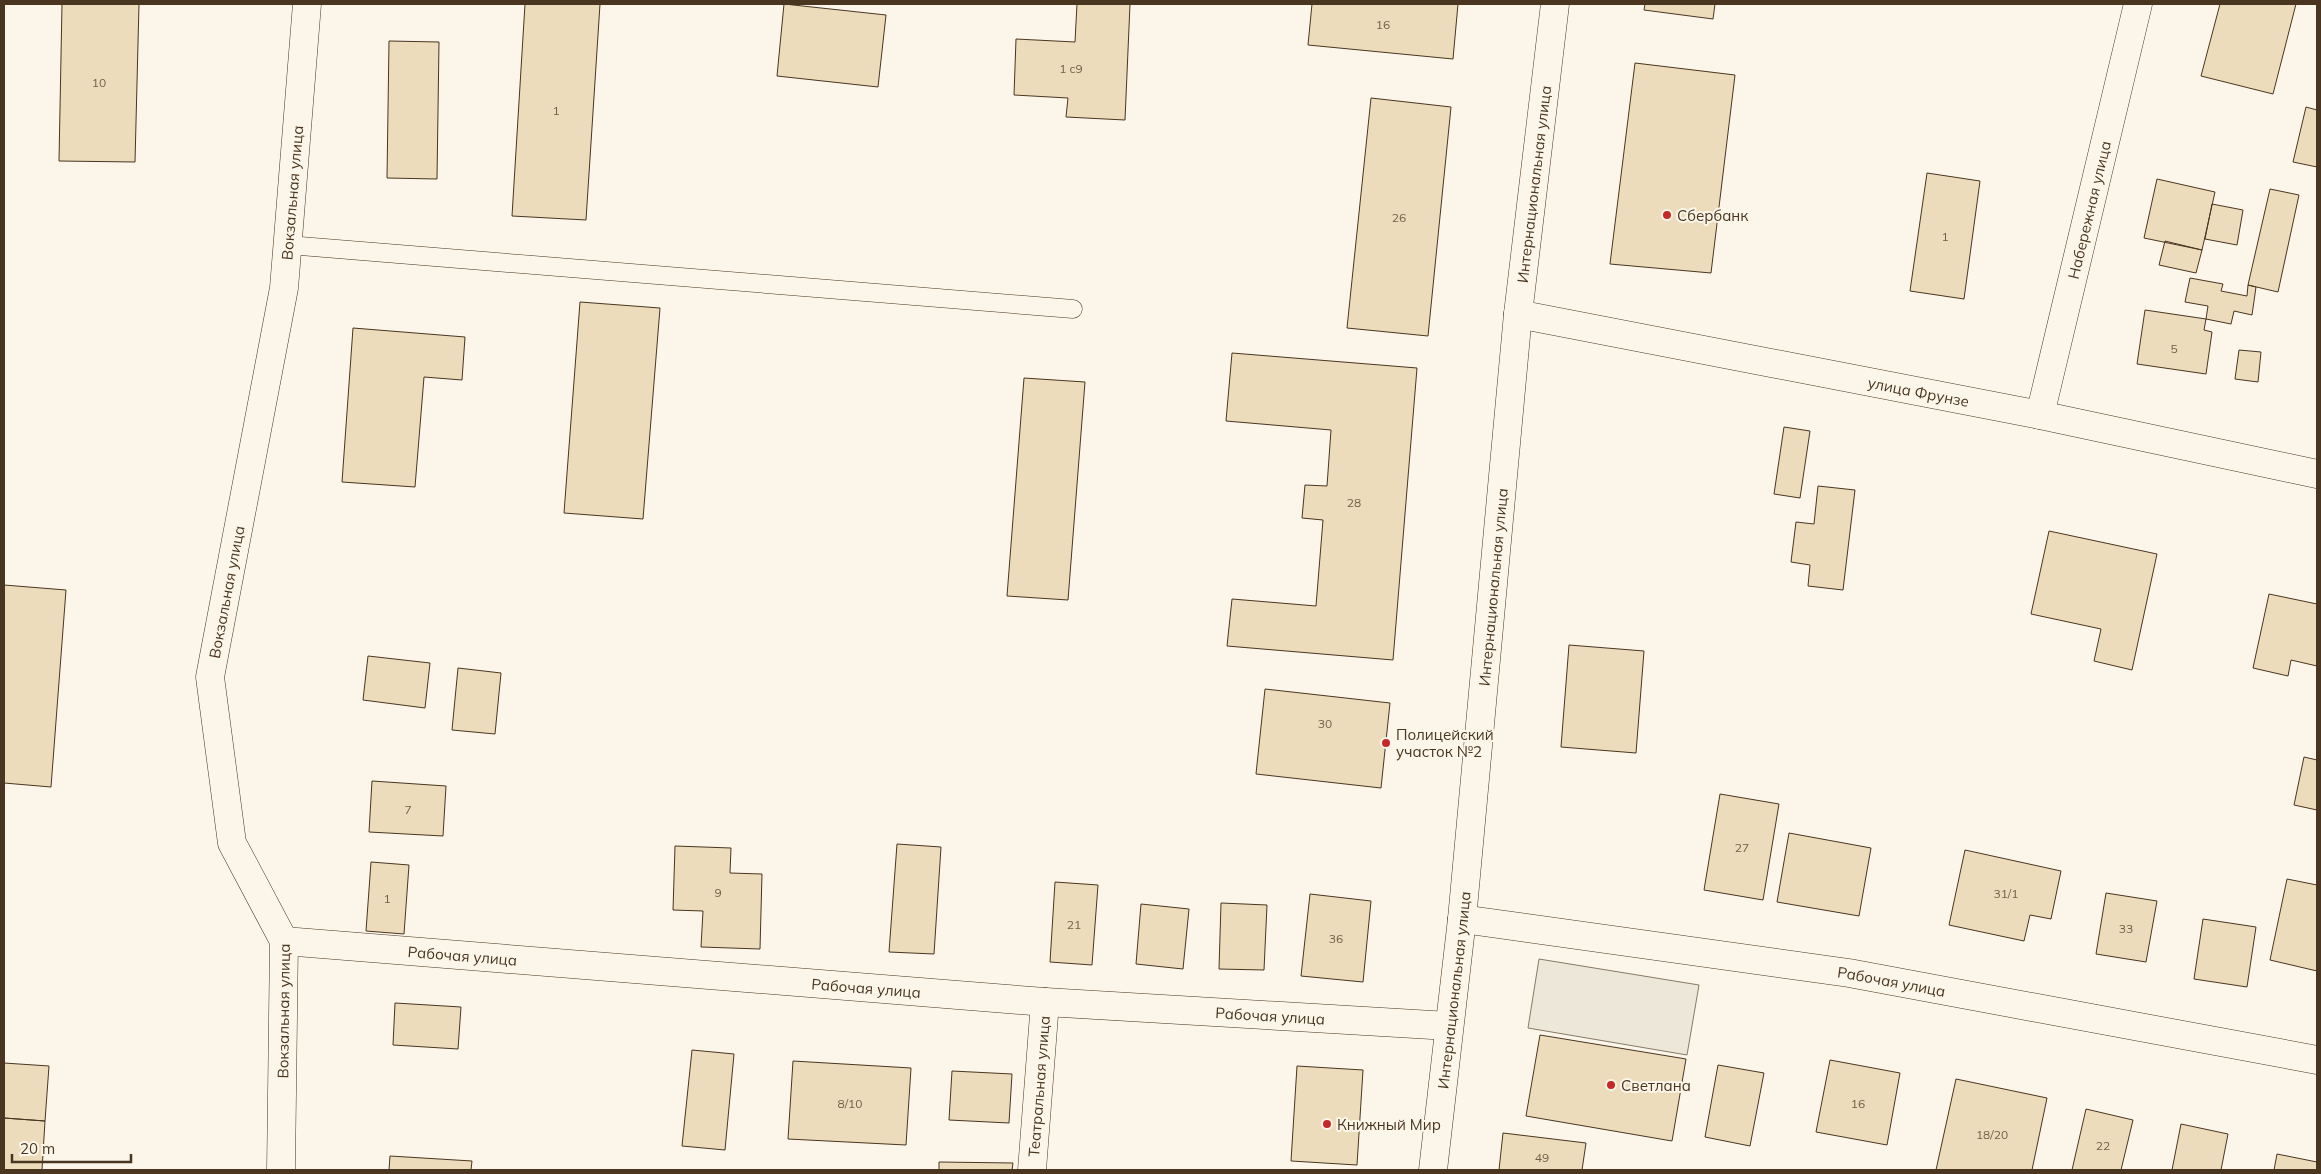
<svg xmlns="http://www.w3.org/2000/svg" width="2321" height="1174" font-family="Mulish,sans-serif">
	<style>
		.parking { fill: #ede7d9; stroke: #887966 }
		.building { fill: #ecdcbc; stroke: #4a3520 }
		.lines { fill: none; stroke-linecap: round; stroke-linejoin: round }
		.service-casing { stroke: #4a3520; stroke-width: 19 }
		.minor-casing { stroke: #4a3520; stroke-width: 29 }
		.tertiary-casing { stroke: #4a3520; stroke-width: 29 }
		.service { stroke: #fbf6e9; stroke-width: 18 }
		.minor { stroke: #fbf6e9; stroke-width: 28 }
		.tertiary { stroke: #fbf6e9; stroke-width: 28 }
		.poi-dot { fill: #c62828; stroke: #fbf6e9; stroke-width: 2 }
		.labels { text-anchor: middle; dominant-baseline: central; stroke-width: 4; stroke-linejoin: round; paint-order: stroke }
		.number-label { font-size: 12px; fill: #725f47 }
		.street-label { font-size: 15px; fill: #4a3520; stroke: #fbf6e9 }
		.poi-label { font-size: 15px; fill: #4a3520; stroke: #fbf6e9; text-anchor: start }
	</style>
	<rect width="100%" height="100%" fill="#fbf6e9"/>
	<!-- parking -->
	<path class="parking" d="M1539,959L1699,985L1687,1055L1528,1028Z"/>
	<!-- building -->
	<path class="building" d="M62,4H139L135,162L59,161Z
		M525,4H600L586,220L512,216Z
		M784,4L886,15L878,87L777,76Z
		M1077,4H1130L1125,120L1066,117L1068,98L1014,95L1016,39L1075,42Z
		M1312,4H1458L1453,59L1308,45Z
		M1645,4H1715L1713,19L1644,10Z
		M2220,4H2296L2273,94L2201,76Z
		M389,41L439,42L437,179L387,178Z
		M1635,63L1735,75L1711,273L1610,264Z
		M1371,98L1451,107L1428,336L1347,328Z
		M2306,107L2317,110V167L2293,162Z
		M1927,173L1980,181L1964,299L1910,291Z
		M2157,179L2215,192L2202,250L2144,238Z
		M2270,189L2299,195L2278,292L2248,285Z
		M2212,204L2243,210L2237,245L2205,239Z
		M2165,241L2202,250L2196,273L2159,265Z
		M2190,278L2223,284L2221,291L2247,296L2248,285L2256,287L2252,315L2234,311L2231,324L2206,319L2208,306L2185,302Z
		M580,302L660,308L643,519L564,513Z
		M2145,310L2206,319L2204,330L2212,332L2206,374L2137,364Z
		M353,328L465,337L462,380L424,377L415,487L342,482Z
		M2239,350L2261,352L2258,382L2235,379Z
		M1232,353L1417,368L1393,660L1227,646L1232,599L1316,606L1323,520L1302,518L1305,485L1327,486L1331,430L1226,421Z
		M1024,378L1085,382L1068,600L1007,596Z
		M1784,427L1810,431L1800,498L1774,494Z
		M1818,486L1855,490L1843,590L1808,586L1810,565L1791,562L1796,522L1814,524Z
		M2049,531L2157,554L2132,670L2094,661L2101,629L2031,614Z
		M4,585L66,590L51,787L4,783Z
		M2269,594L2317,604V666L2291,660L2288,676L2253,668Z
		M1569,645L1644,651L1636,753L1561,747Z
		M368,656L430,663L425,708L363,700Z
		M458,668L501,673L495,734L452,730Z
		M1265,689L1390,703L1381,788L1256,774Z
		M2304,757L2317,760V810L2294,805Z
		M372,781L446,786L443,836L369,832Z
		M1720,794L1779,804L1763,900L1704,890Z
		M1789,833L1871,848L1859,916L1777,902Z
		M897,844L941,847L934,954L889,952Z
		M675,846L731,848L730,873L762,874L760,949L701,947L703,911L673,910Z
		M1965,850L2061,871L2051,919L2030,915L2024,941L1949,925Z
		M371,862L409,865L404,934L366,931Z
		M2287,879L2317,885V971L2270,960Z
		M1055,882L1098,885L1092,965L1050,962Z
		M2106,893L2157,901L2146,962L2096,954Z
		M1310,894L1371,901L1363,982L1301,976Z
		M1221,903L1267,905L1264,970L1219,969Z
		M1141,904L1189,909L1183,969L1136,964Z
		M2203,919L2256,927L2247,987L2194,979Z
		M395,1003L461,1007L458,1049L393,1045Z
		M1540,1035L1686,1059L1672,1141L1526,1116Z
		M692,1050L734,1054L725,1150L682,1146Z
		M1830,1060L1900,1073L1887,1145L1816,1132Z
		M793,1061L911,1068L906,1145L788,1139Z
		M4,1063L49,1066L45,1121L4,1118Z
		M1718,1065L1764,1073L1750,1146L1705,1137Z
		M1297,1066L1363,1070L1357,1165L1291,1161Z
		M952,1071L1012,1074L1009,1123L949,1120Z
		M1956,1079L2047,1098L2032,1170H1936Z
		M2086,1109L2133,1120L2121,1170H2072Z
		M4,1118L45,1121L42,1170H4Z
		M2181,1124L2228,1134L2221,1170H2172Z
		M1503,1133L1586,1143L1582,1170H1499Z
		M2277,1154L2317,1162V1170H2274Z
		M390,1156L472,1161L471,1170H389Z
		M939,1162L1013,1163L1012,1170H939Z"/>
	<g class="lines">
		<defs>
			<path id="service" d="M288,245L1073,309"/>
			<g id="minor">
				<path id="s1" d="M1518,314L2040,415L2317,474"/>
				<path id="s2" d="M2040,415L2138,4"/>
				<path id="s3" d="M1462,919L1849,973L2317,1060"/>
				<path id="s4" d="M284,941L1045,1002L1449,1026"/>
				<path id="s5" d="M1032,1170L1045,1002"/>
			</g>
			<g id="tertiary">
				<path id="s6" d="M281,1170L284,941L232,843L210,677L284,288L307,4"/>
				<path id="s7" d="M1433,1170L1462,919L1518,314L1555,4"/>
			</g>
		</defs>
		<!-- service casing -->
		<use href="#service" class="service-casing"/>
		<!-- minor casing -->
		<use href="#minor" class="minor-casing"/>
		<!-- tertiary casing -->
		<use href="#tertiary" class="tertiary-casing"/>
		<!-- service -->
		<use href="#service" class="service"/>
		<!-- minor -->
		<use href="#minor" class="minor"/>
		<!-- tertiary -->
		<use href="#tertiary" class="tertiary"/>
	</g>
	<!-- markers -->
	<g class="poi-dot">
		<circle cx="1667" cy="215" r="5"/>
		<circle cx="1386" cy="743" r="5"/>
		<circle cx="1611" cy="1085" r="5"/>
		<circle cx="1327" cy="1124" r="5"/>
	</g>
	<g class="labels">
		<!-- number labels -->
		<g class="number-label">
			<text x="1383" y="24">16</text>
			<text x="1071" y="68">1 с9</text>
			<text x="99" y="82">10</text>
			<text x="556" y="110">1</text>
			<text x="1399" y="217">26</text>
			<text x="1945" y="236">1</text>
			<text x="2174" y="348">5</text>
			<text x="1354" y="502">28</text>
			<text x="1325" y="723">30</text>
			<text x="408" y="809">7</text>
			<text x="1742" y="847">27</text>
			<text x="718" y="892">9</text>
			<text x="2006" y="893">31/1</text>
			<text x="387" y="898">1</text>
			<text x="1074" y="924">21</text>
			<text x="2126" y="928">33</text>
			<text x="1336" y="938">36</text>
			<text x="850" y="1103">8/10</text>
			<text x="1858" y="1103">16</text>
			<text x="1992" y="1134">18/20</text>
			<text x="2103" y="1145">22</text>
			<text x="1542" y="1157">49</text>
		</g>
		<!-- street labels -->
		<g class="street-label">
			<text stroke="none"><textPath href="#s7" startOffset="991">Интернациональная улица</textPath></text>
			<text stroke="none"><textPath href="#s6" startOffset="999">Вокзальная улица</textPath></text>
			<text stroke="none"><textPath href="#s2" startOffset="211">Набережная улица</textPath></text>
			<text stroke="none"><textPath href="#s1" startOffset="408">улица Фрунзе</textPath></text>
			<text stroke="none"><textPath href="#s7" startOffset="586">Интернациональная улица</textPath></text>
			<text stroke="none"><textPath href="#s6" startOffset="594">Вокзальная улица</textPath></text>
			<text stroke="none"><textPath href="#s4" startOffset="179">Рабочая улица</textPath></text>
			<text stroke="none"><textPath href="#s3" startOffset="434">Рабочая улица</textPath></text>
			<text stroke="none"><textPath href="#s4" startOffset="584">Рабочая улица</textPath></text>
			<text stroke="none"><textPath href="#s7" startOffset="181">Интернациональная улица</textPath></text>
			<text stroke="none"><textPath href="#s6" startOffset="159">Вокзальная улица</textPath></text>
			<text stroke="none"><textPath href="#s4" startOffset="989">Рабочая улица</textPath></text>
			<text stroke="none"><textPath href="#s5" startOffset="84">Театральная улица</textPath></text>
		</g>
		<!-- poi labels -->
		<g class="poi-label">
			<text x="1677" y="215">Сбербанк</text>
			<text x="1396" y="734">Полицейский<tspan x="1396" dy="17">участок №2</tspan></text>
			<text x="1621" y="1085">Светлана</text>
			<text x="1337" y="1124">Книжный Мир</text>
		</g>
	</g>
	<!-- border -->
	<rect width="2321" height="1174" fill="none" stroke="#4a3520" stroke-width="10"/>
	<!-- scale -->
	<path d="M12 1154v8h119v-8" fill="none" stroke="#4a3520" stroke-width="2.5"/>
	<text x="20" y="1154" font-size="15" fill="#4a3520" stroke="#fbf6e9" stroke-width="4" paint-order="stroke">20 m</text>
</svg>
